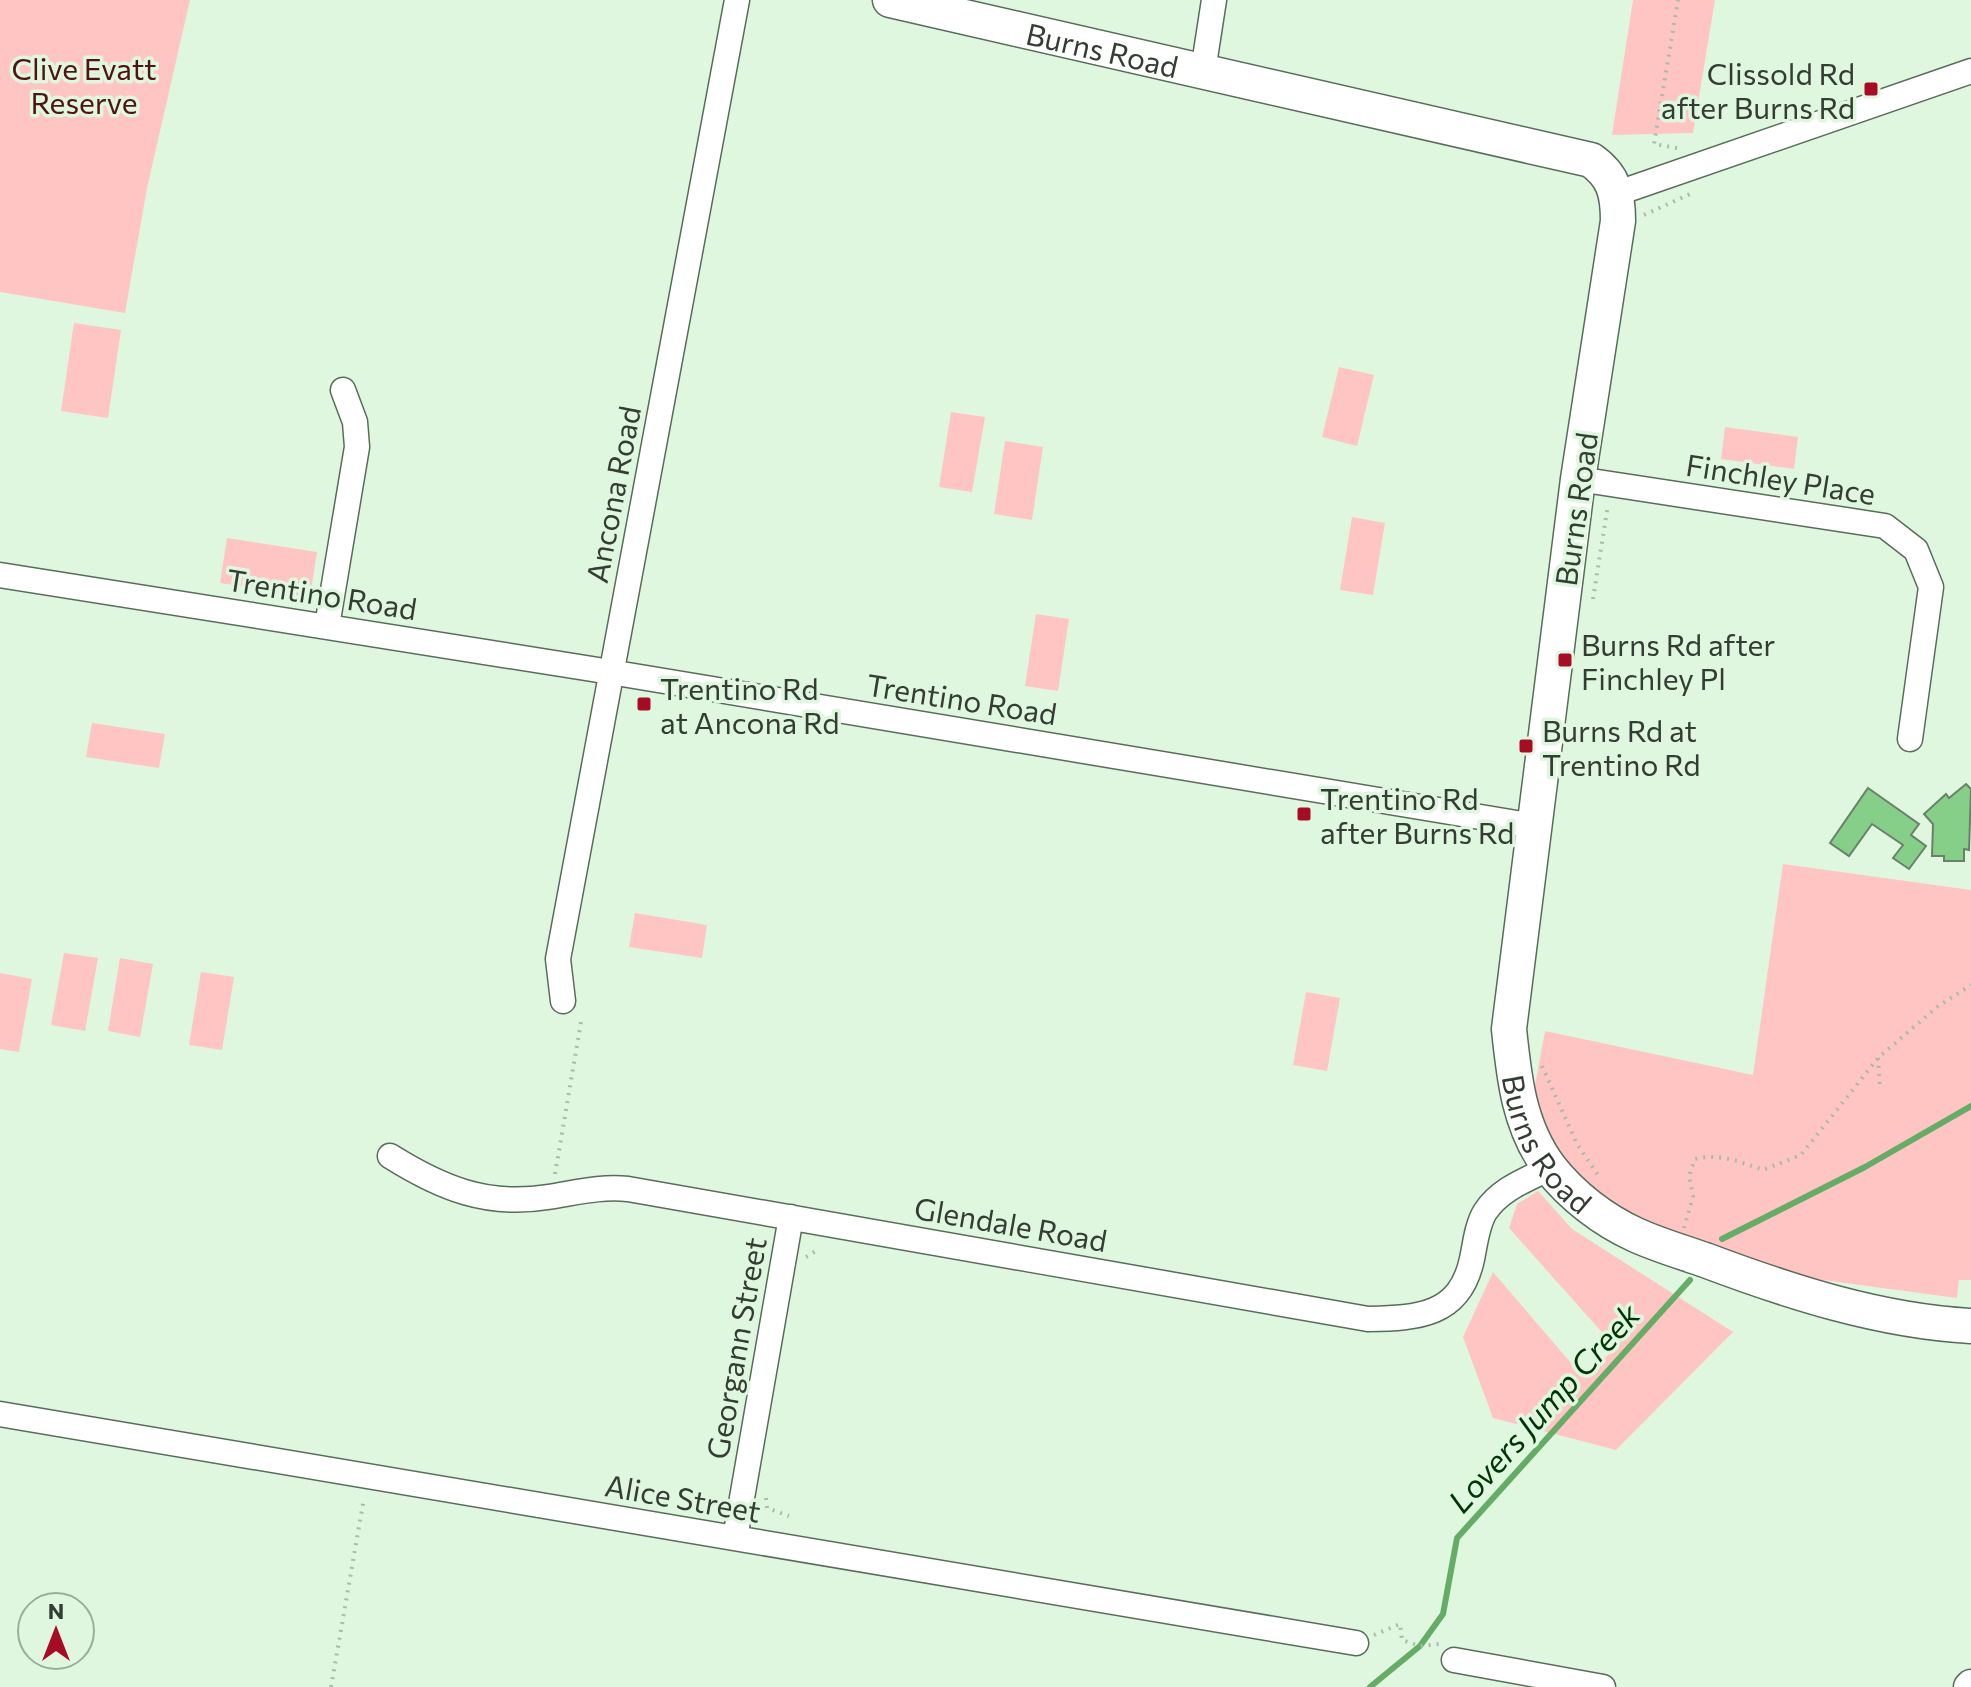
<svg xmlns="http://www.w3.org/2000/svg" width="1971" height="1687" font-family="Commissioner,sans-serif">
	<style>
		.green { fill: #fec5c2 }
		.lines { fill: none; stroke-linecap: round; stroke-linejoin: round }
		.stream { stroke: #65ac67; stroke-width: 6 }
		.building { fill: #86cf88; stroke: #6a806a; stroke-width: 2 }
		.minor-casing { stroke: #586d58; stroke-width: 27 }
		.tertiary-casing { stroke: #586d58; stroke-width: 33 }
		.secondary-casing { stroke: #586d58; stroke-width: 37 }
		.path { stroke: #a9bca9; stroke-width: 4; stroke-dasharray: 2 6; stroke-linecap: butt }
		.minor { stroke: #fff; stroke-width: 24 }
		.tertiary { stroke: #fff; stroke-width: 30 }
		.secondary { stroke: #fff; stroke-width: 34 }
		.poi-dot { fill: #a60c24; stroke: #e0f7df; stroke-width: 3 }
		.labels { text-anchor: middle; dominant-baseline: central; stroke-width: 7; stroke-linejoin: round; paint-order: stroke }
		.street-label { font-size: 30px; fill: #333d33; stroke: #e0f7df }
		.park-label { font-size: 30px; fill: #501215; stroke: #e0f7df }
		.poi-label { font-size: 30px; fill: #333d33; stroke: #e0f7df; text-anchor: start }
		.water-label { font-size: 32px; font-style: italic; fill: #003506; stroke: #e0f7df }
	</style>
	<rect width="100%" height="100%" fill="#e0f7df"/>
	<!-- green -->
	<path class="green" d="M0,0H190L147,188L125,313L0,292Z
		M1633,0H1715L1693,133L1612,135Z
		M74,323L121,330L108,418L61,411Z
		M1339,367L1374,375L1357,446L1322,437Z
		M951,412L985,417L972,492L939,487Z
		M1725,427L1798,437L1794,469L1721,459Z
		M1005,441L1043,447L1032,520L994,514Z
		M1352,517L1385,523L1373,595L1340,590Z
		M227,538L317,552L310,597L220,583Z
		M1036,614L1069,619L1058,691L1025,686Z
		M92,723L165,734L159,768L86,757Z
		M1783,864L1971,890V1280H1959L1957,1298L1771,1273L1626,1220L1546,1153L1532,1102L1545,1031L1753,1075Z
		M635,913L707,925L702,958L629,947Z
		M64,953L98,958L85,1031L51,1025Z
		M120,958L153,964L140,1037L108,1031Z
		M201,972L234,977L222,1050L189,1045Z
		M0,973L32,979L19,1052L0,1049Z
		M1306,992L1340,998L1327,1071L1293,1065Z
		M1538,1191L1572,1229L1733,1332L1616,1450L1493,1418L1463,1337L1493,1272L1583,1377L1616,1348L1509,1228L1517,1204Z"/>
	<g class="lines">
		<!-- stream -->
		<path class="stream" d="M1722,1239L1865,1167L1971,1106
			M1370,1687L1420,1646L1443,1614L1457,1538L1690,1280"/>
	</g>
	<!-- building -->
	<path class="building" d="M1966,784L1971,789L1969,850L1964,849V861H1944V856H1932L1933,824L1924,814L1946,794L1949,798Z
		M1868,788L1919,824L1911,835L1926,846L1909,869L1893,858L1903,845L1872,824L1849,856L1830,843Z"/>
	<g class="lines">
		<defs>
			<path id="minor" d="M1203,71L1214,0
				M1618,193L1971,71
				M1578,479L1885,526L1916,550L1931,587L1910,739
				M0,575L592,669L1534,826
				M327,626L357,447L355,422L343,390
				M563,1001L558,959L737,0
				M390,1156C441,1188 487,1207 548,1197C575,1193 600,1186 628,1189L1368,1319C1418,1318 1460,1316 1472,1259C1475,1245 1477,1225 1485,1212C1500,1189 1526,1180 1550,1168
				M0,1414L1356,1643
				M735,1538L791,1217
				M1454,1660L1603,1687"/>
			<path id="tertiary" d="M1969,1687L1971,1685"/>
			<g id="secondary">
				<path id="s1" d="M890,0L1591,160C1614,176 1618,194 1618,221L1578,479L1509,1029C1514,1078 1519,1127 1550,1168C1572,1196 1603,1220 1636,1235C1658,1245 1682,1252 1705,1260C1790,1292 1880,1321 1971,1326"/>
			</g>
		</defs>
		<!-- minor casing -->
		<use href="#minor" class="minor-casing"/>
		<!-- tertiary casing -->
		<use href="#tertiary" class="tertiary-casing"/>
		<!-- secondary casing -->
		<use href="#secondary" class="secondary-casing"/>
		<!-- path -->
		<path class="path" d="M1677,148L1654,144L1678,0
			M1644,215L1690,194
			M1593,599L1608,505
			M1878,1058L1880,1088
			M1542,1066L1577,1144L1600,1178
			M555,1174L581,1022L578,1018
			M1684,1228L1693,1197L1689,1176L1695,1159C1719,1153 1741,1162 1763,1170L1801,1155L1878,1058L1937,1007L1971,985
			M806,1257L819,1249
			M766,1498L767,1508L789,1516
			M1374,1635L1400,1624L1402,1640L1420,1646L1440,1644
			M331,1687L364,1498"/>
		<!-- minor -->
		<use href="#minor" class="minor"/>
		<!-- tertiary -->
		<use href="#tertiary" class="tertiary"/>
		<!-- secondary -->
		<use href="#secondary" class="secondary"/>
	</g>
	<!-- markers -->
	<g class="poi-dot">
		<rect x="1863" y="81" width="16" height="16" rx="4"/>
		<rect x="1557" y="652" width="16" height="16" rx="4"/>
		<rect x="636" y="696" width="16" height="16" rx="4"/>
		<rect x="1518" y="738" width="16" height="16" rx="4"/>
		<rect x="1296" y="806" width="16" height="16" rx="4"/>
	</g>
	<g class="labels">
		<!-- street labels -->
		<g class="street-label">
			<text stroke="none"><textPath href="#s1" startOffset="218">Burns Road</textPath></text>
			<text transform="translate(1781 478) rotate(9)">Finchley Place</text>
			<text transform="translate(612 494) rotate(-79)">Ancona Road</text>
			<text transform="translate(1575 509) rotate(-82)">Burns Road</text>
			<text transform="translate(322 593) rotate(9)">Trentino Road</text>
			<text transform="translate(962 698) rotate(9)">Trentino Road</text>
			<text stroke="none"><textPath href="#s1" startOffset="1728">Burns Road</textPath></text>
			<text transform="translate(1011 1223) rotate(10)">Glendale Road</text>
			<text transform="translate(735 1348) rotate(-80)">Georgann Street</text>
			<text transform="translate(683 1497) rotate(10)">Alice Street</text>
		</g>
		<!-- park labels -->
		<g class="park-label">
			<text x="84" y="67">Clive Evatt<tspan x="84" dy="34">Reserve</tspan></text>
		</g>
		<!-- poi labels -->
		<g class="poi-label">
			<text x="1855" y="72" text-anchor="end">Clissold Rd<tspan x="1855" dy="34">after Burns Rd</tspan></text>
			<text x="1581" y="643">Burns Rd after<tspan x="1581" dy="34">Finchley Pl</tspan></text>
			<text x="660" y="687">Trentino Rd<tspan x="660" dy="34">at Ancona Rd</tspan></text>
			<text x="1542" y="729">Burns Rd at<tspan x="1542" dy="34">Trentino Rd</tspan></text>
			<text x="1320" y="797">Trentino Rd<tspan x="1320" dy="34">after Burns Rd</tspan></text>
		</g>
		<!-- water labels -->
		<g class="water-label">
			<text transform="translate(1543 1407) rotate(-48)">Lovers Jump Creek</text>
		</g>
	</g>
	<!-- north arrow -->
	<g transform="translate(56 1631)"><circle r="38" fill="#e0f7df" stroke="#9bad9a" stroke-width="2"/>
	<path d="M0-6L14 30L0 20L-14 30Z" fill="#a60c24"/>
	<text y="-12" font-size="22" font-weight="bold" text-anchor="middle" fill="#333d33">N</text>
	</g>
</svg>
